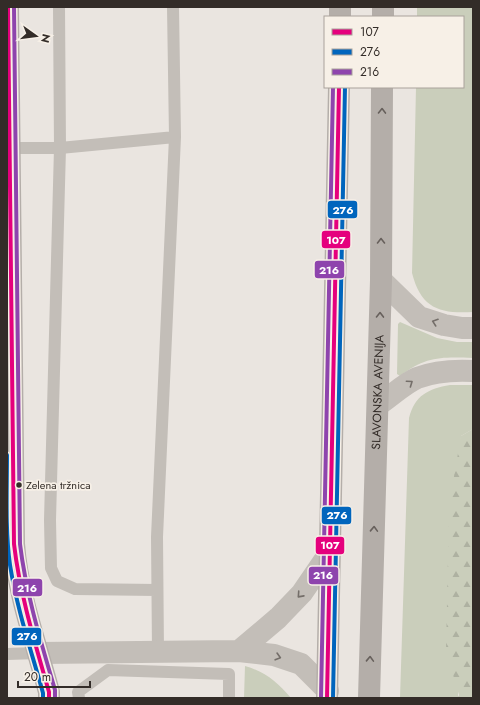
<svg xmlns="http://www.w3.org/2000/svg" width="480" height="705" font-family="Jost,sans-serif">
	<style>
		.green { fill: #cacebb }
		.forest { fill: url(#forest-firs) }
		.lines { fill: none; stroke-linecap: round; stroke-linejoin: round }
		.lane { stroke: #c3beb8; stroke-width: 12 }
		.street { stroke: #c3beb8; stroke-width: 22 }
		.secondary { stroke: #b4aea9; stroke-width: 22 }
		.bus-1-casing { stroke: #f7f0e7; stroke-width: 7 }
		.bus-2-casing { stroke: #f7f0e7; stroke-width: 7 }
		.bus-3-casing { stroke: #f7f0e7; stroke-width: 7 }
		.bus-1 { stroke: #e5007d; stroke-width: 4 }
		.bus-2 { stroke: #0065bd; stroke-width: 4 }
		.bus-3 { stroke: #8e44ad; stroke-width: 4 }
		.oneway { stroke: #67605c }
		.oneway2 { stroke: #746e69 }
		.bus-dot { fill: #332c28; stroke: #f7f0e7; stroke-width: 1.5 }
		.labels { text-anchor: middle; dominant-baseline: central; stroke-width: 3.5; stroke-linejoin: round; paint-order: stroke }
		.bus-label { font-size: 11px; fill: #332c28; stroke: #f7f0e7; text-anchor: start }
		.street-label { font-size: 12px; fill: #332c28; stroke: #f7f0e7 }
		.line-badge { stroke: #f7f0e7; stroke-width: 1.5 }
		.badge-label { font-size: 11px; text-anchor: middle; font-weight: bold; fill: #fff }
	</style>
	<defs>
		<pattern id="forest-firs" width="22" height="20" patternUnits="userSpaceOnUse"><rect width="22" height="20" fill="#cacebb"/><path d="M5 1l3.5 6h-7zM16 11l3.5 6h-7z" fill="#aeb1a1"/></pattern>
	</defs>
	<rect width="100%" height="100%" fill="#eae5e0"/>
	<!-- green -->
	<path class="green" d="M417,7H473V312C439,314 421,308 412,273L416,87H463V17H417Z
		M400,322L437,338L457,342H473V358C442,357 426,356 400,376L397,374L398,324Z
		M450,385H473V429L461,436L458,698H400L409,418C415,395 428,389 450,385Z
		M245,666C266,672 277,682 291,698H244Z"/>
	<!-- forest -->
	<path class="forest" d="M473,429V698H458L459,695L446,651L449,505L461,436Z"/>
	<g class="lines">
		<!-- lane -->
		<path class="lane" d="M59,7L60,148L50,520L51,568L57,581L75,589L157,590
			M10,148H60L175,137
			M158,652L157,537L175,137L173,7
			M7,654L39,653
			M79,698L78,692L108,670L229,674V698"/>
		<!-- street -->
		<path class="street" d="M381,280L419,317L444,325L462,328H473
			M378,405C389,398 405,383 417,378C435,371 454,370 473,371
			M239,651L278,618L302,593L330,552
			M39,653L239,651L274,655L301,664L328,691"/>
		<!-- secondary -->
		<g class="secondary">
			<path d="M8,7L14,544C18,595 36,643 49,692V698"/>
			<path d="M340,17V7"/>
			<path d="M383,17V7"/>
			<path d="M327,698L339,87"/>
			<path id="s1" d="M369,698L381,280L382,87"/>
		</g>
		<defs>
			<path id="bus-1" d="M8,7L14,544C20,595 35,643 49,692V698
				M327,698L339,87"/>
			<path id="bus-2" d="M7,455C7,491 5,529 10,565C17,609 31,650 43,693V698
				M333,698L345,87"/>
			<path id="bus-3" d="M14,7L20,544C26,594 41,642 55,690V698
				M321,698L333,87"/>
		</defs>
		<!-- bus-1 casing -->
		<use href="#bus-1" class="bus-1-casing"/>
		<!-- bus-2 casing -->
		<use href="#bus-2" class="bus-2-casing"/>
		<!-- bus-3 casing -->
		<use href="#bus-3" class="bus-3-casing"/>
		<!-- bus-1 -->
		<use href="#bus-1" class="bus-1"/>
		<!-- bus-2 -->
		<use href="#bus-2" class="bus-2"/>
		<!-- bus-3 -->
		<use href="#bus-3" class="bus-3"/>
	</g>
	<!-- one-way arrows -->
	<defs><path id="oneway-chevron" d="M-2-3.5L2.5 0L-2 3.5" fill="none" stroke-width="1.6" stroke-linecap="round" stroke-linejoin="round"/></defs>
	<g class="oneway">
		<use href="#oneway-chevron" transform="translate(382 111) rotate(-89)"/>
		<use href="#oneway-chevron" transform="translate(381 241) rotate(-90)"/>
		<use href="#oneway-chevron" transform="translate(380 315) rotate(-89)"/>
		<use href="#oneway-chevron" transform="translate(374 529) rotate(-88)"/>
		<use href="#oneway-chevron" transform="translate(370 659) rotate(-88)"/>
	</g>
	<g class="oneway2">
		<use href="#oneway-chevron" transform="translate(435 322) rotate(-161)"/>
		<use href="#oneway-chevron" transform="translate(410 383) rotate(-35)"/>
		<use href="#oneway-chevron" transform="translate(300 595) rotate(132)"/>
		<use href="#oneway-chevron" transform="translate(278 657) rotate(16)"/>
	</g>
	<!-- markers -->
	<circle class="bus-dot" cx="19" cy="485" r="3.5"/>
	<g class="labels">
		<!-- bus labels -->
		<g class="bus-label">
			<text x="26" y="485">Zelena tržnica</text>
		</g>
		<!-- street labels -->
		<g class="street-label">
			<text stroke="none"><textPath href="#s1" startOffset="306">SLAVONSKA AVENIJA</textPath></text>
		</g>
	</g>
	<g class="line-badge">
		<rect x="327" y="200" width="31" height="19" rx="4" fill="#0065bd"/>
		<rect x="321" y="230" width="30" height="19" rx="4" fill="#e5007d"/>
		<rect x="314" y="260" width="31" height="19" rx="4" fill="#8e44ad"/>
		<rect x="321" y="506" width="31" height="19" rx="4" fill="#0065bd"/>
		<rect x="315" y="536" width="30" height="19" rx="4" fill="#e5007d"/>
		<rect x="308" y="566" width="31" height="19" rx="4" fill="#8e44ad"/>
		<rect x="12" y="578" width="31" height="19" rx="4" fill="#8e44ad"/>
		<rect x="11" y="627" width="31" height="19" rx="4" fill="#0065bd"/>
	</g>
	<g class="badge-label">
		<text x="343" y="214">276</text>
		<text x="336" y="244">107</text>
		<text x="329" y="274">216</text>
		<text x="337" y="519">276</text>
		<text x="330" y="549">107</text>
		<text x="323" y="579">216</text>
		<text x="27" y="592">216</text>
		<text x="27" y="640">276</text>
	</g>
	<!-- border -->
	<rect width="480" height="705" fill="none" stroke="#332c28" stroke-width="16"/>
	<!-- legend -->
	<rect x="324" y="16" width="140" height="72" fill="#f7f0e7" stroke="#a9a29b"/>
	<rect x="332" y="29" width="20" height="6" fill="#e5007d" stroke="#a9a29b"/>
	<text x="360" y="36" font-size="12" fill="#332c28">107</text>
	<rect x="332" y="49" width="20" height="6" fill="#0065bd" stroke="#a9a29b"/>
	<text x="360" y="56" font-size="12" fill="#332c28">276</text>
	<rect x="332" y="69" width="20" height="6" fill="#8e44ad" stroke="#a9a29b"/>
	<text x="360" y="76" font-size="12" fill="#332c28">216</text>
	<!-- north arrow -->
	<g transform="translate(36 36) rotate(104)" stroke="#f7f0e7" stroke-width="3" paint-order="stroke">
	<path d="M0-3L7 15L0 10L-7 15Z" fill="#332c28"/>
	<text y="-6" font-size="11" font-weight="bold" text-anchor="middle" fill="#332c28">N</text>
	</g>
	<!-- scale -->
	<path d="M18 681v6h72v-6" fill="none" stroke="#332c28" stroke-width="2"/>
	<text x="24" y="681" font-size="12" fill="#332c28" stroke="#f7f0e7" stroke-width="3" paint-order="stroke">20 m</text>
</svg>
